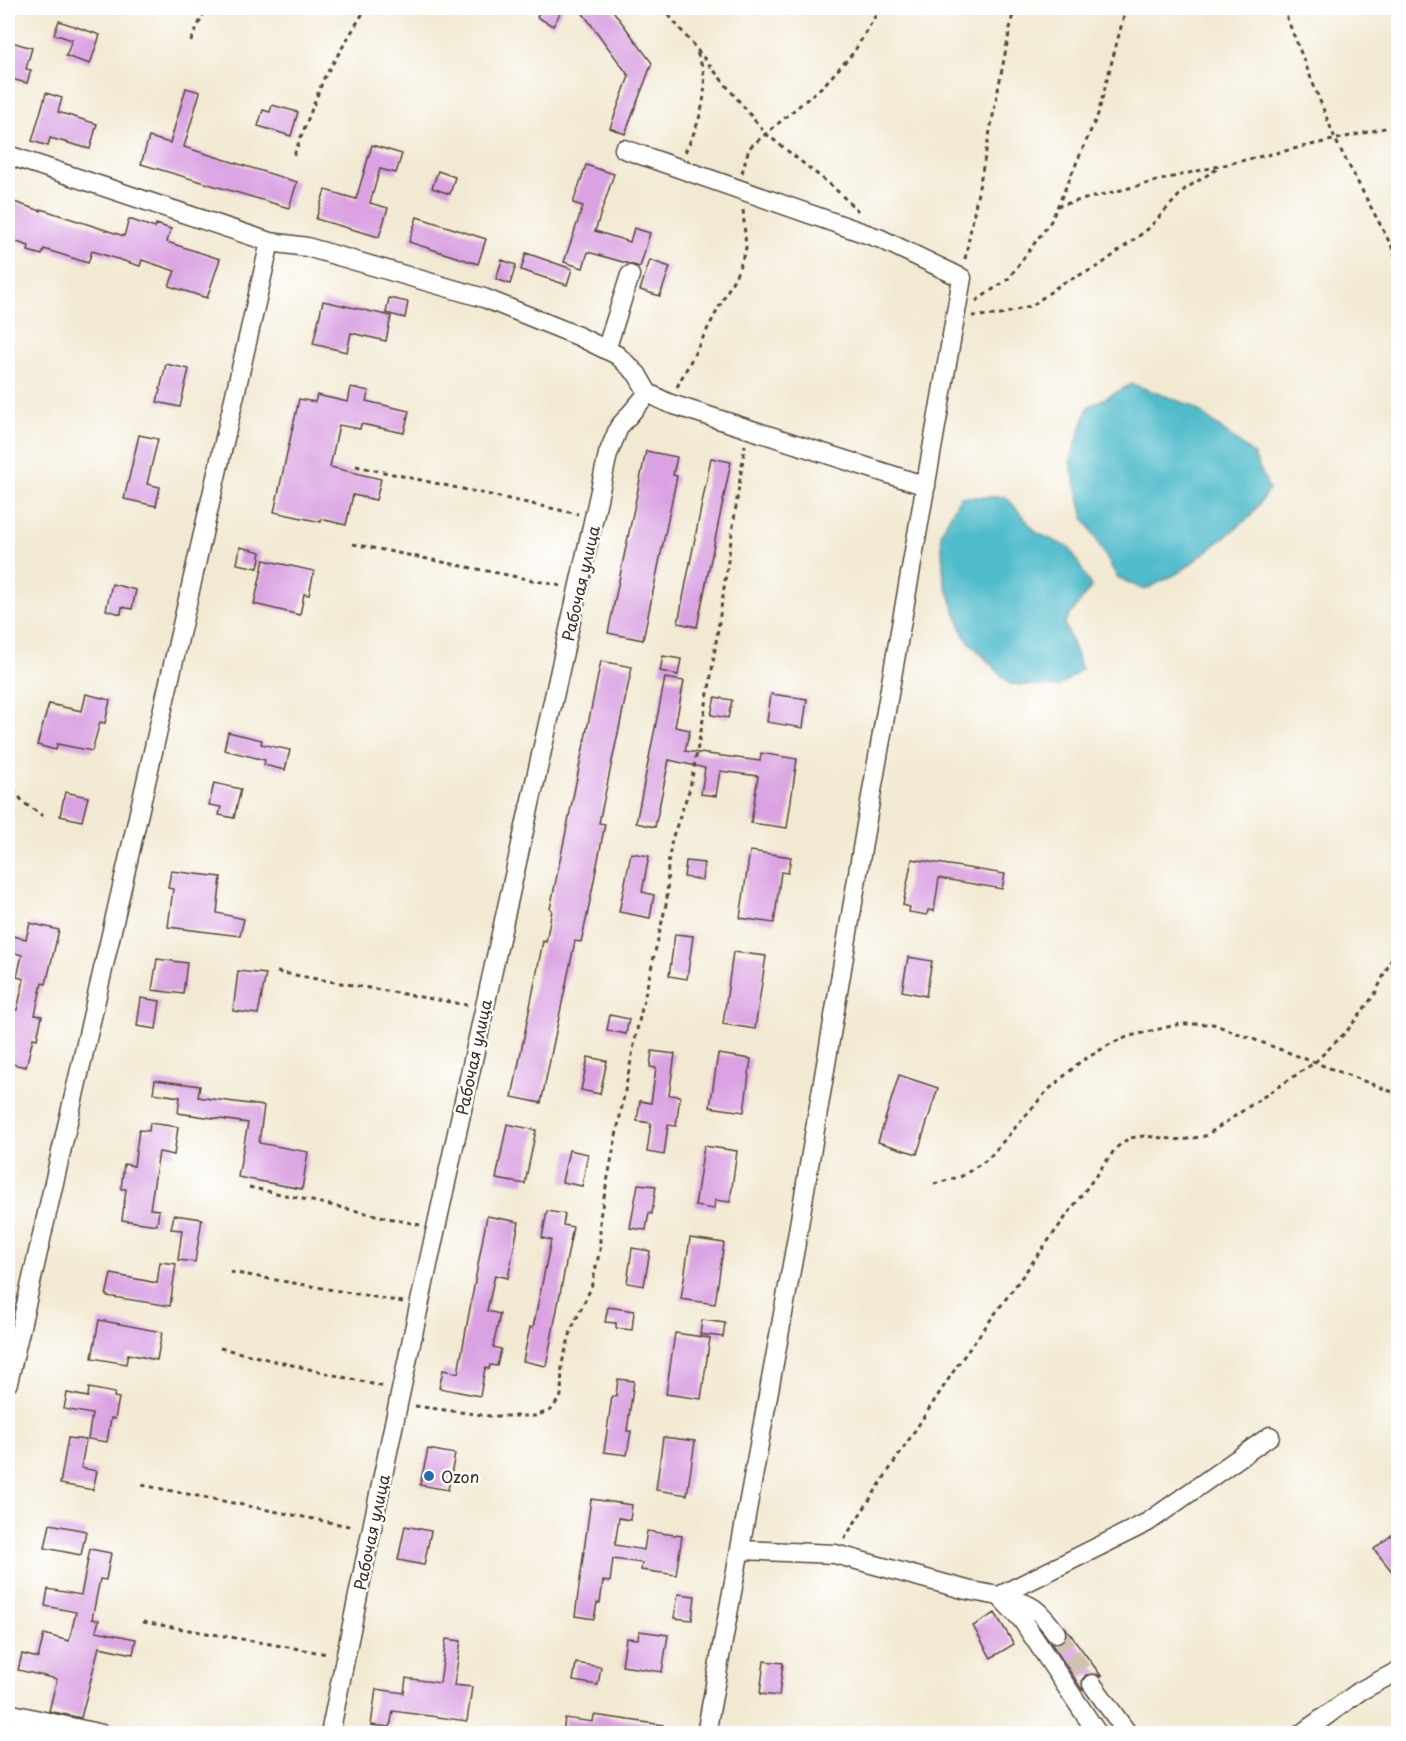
<svg xmlns="http://www.w3.org/2000/svg" width="1406" height="1741" font-family="'Playpen Sans',sans-serif">
	<style>
		.water { fill: #50bbcb; stroke: #467274; stroke-width: 1.5 }
		.building { fill: #daa2e2 }
		.lines { fill: none; stroke-linecap: round; stroke-linejoin: round }
		.minor-tunnel { stroke: #cdc3ae; stroke-width: 18; stroke-dasharray: 18 9; stroke-linecap: butt }
		.minor-casing { stroke: #564739; stroke-width: 21 }
		.path { stroke: #564739; stroke-width: 3; stroke-dasharray: 4.5 4.5; stroke-linecap: butt }
		.minor { stroke: #fff; stroke-width: 18 }
		.poi-dot { fill: #1f6fb2; stroke: #fff; stroke-width: 2 }
		.labels { text-anchor: middle; dominant-baseline: central; stroke-width: 5; stroke-linejoin: round; paint-order: stroke }
		.street-label { font-size: 16px; fill: #3b2a1e; stroke: #fff }
		.poi-label { font-size: 16px; fill: #3b2a1e; stroke: #fff; text-anchor: start }
	</style>
	<rect width="100%" height="100%" fill="#fff"/>
	<filter id="ink" filterUnits="userSpaceOnUse"><feTurbulence type="fractalNoise" baseFrequency=".0167" numOctaves="2"/><feDisplacementMap in="SourceGraphic" scale="12" xChannelSelector="R" yChannelSelector="G"/><feConvolveMatrix kernelMatrix="1 2 1 2 8 2 1 2 1" color-interpolation-filters="sRGB"/></filter>
	<filter id="wash" filterUnits="userSpaceOnUse"><feTurbulence type="fractalNoise" baseFrequency=".008" numOctaves="4" result="noise"/><feDisplacementMap in="SourceGraphic" scale="24" xChannelSelector="R" yChannelSelector="G"/><feGaussianBlur stdDeviation="1.35" result="paint"/><feColorMatrix in="noise" values="0 0 0 0 0 0 0 0 0 0 0 0 0 0 0 0 0 1.4 0 .05"/><feComposite in="paint" operator="in"/></filter>
	<g filter="url(#wash)">
		<rect width="100%" height="100%" fill="#f2e9d2"/>
		<!-- water -->
		<path class="water" d="M1132,384L1192,406L1253,454L1269,489L1250,517L1180,572L1144,590L1117,577L1084,517L1070,462L1088,407Z
			M960,497H1006L1037,533L1070,548L1091,587L1064,623L1082,669L1058,687L1010,684L964,636L944,580L941,533Z"/>
		<g id="blocks">
			<!-- building -->
			<path class="building" d="M542,8H563L553,26L537,17Z
				M579,8H611L652,63L625,134L610,128L629,76Z
				M59,21L100,35L90,64L66,56L72,40L54,34Z
				M8,41L32,48L26,69L31,70L27,83L11,79L14,66L8,64Z
				M186,88L200,92L184,147L297,182L289,208L141,164L149,137L170,143Z
				M46,93L62,98L58,112L97,124L90,149L50,138L48,146L32,141Z
				M272,105L298,112L291,136L258,126L263,110L270,112Z
				M372,145L402,154L396,173L380,169L370,203L388,208L379,237L316,219L325,190L356,199Z
				M586,165L614,174L595,231L630,242L634,228L650,233L640,267L588,252L583,268L564,262L583,206L573,203Z
				M438,171L455,177L450,194L432,188Z
				M8,200L41,211V209L124,236L129,219L155,228L156,224L171,229L167,242L220,259L207,298L169,286L175,271L142,260L140,266L92,251L88,263L44,249L42,255L28,251L29,246L8,239Z
				M417,217L486,239L478,264L409,242Z
				M526,253L572,269L567,285L521,270Z
				M502,260L516,265L510,284L496,279Z
				M650,260L670,267L660,296L640,290Z
				M389,298L408,302L405,318L386,313Z
				M323,301L391,316L386,341L351,333L347,352L313,344Z
				M166,364L189,369L180,407L157,402Z
				M351,387L369,391L366,401L409,411L404,433L361,424L360,429L339,425L330,467L381,479L376,500L353,495L346,525L321,519V522L274,512L299,399L315,402L317,395L348,402Z
				M139,435L158,439L147,484L160,487L156,506L124,499Z
				M646,451L677,457L673,475L677,476L643,640L608,633Z
				M711,458L731,462L697,627L678,623Z
				M240,547L261,552L258,568L237,564Z
				M264,560L314,571L309,595L304,594L300,615L254,604Z
				M112,584L136,590L132,609L122,607L121,614L106,610Z
				M663,656L681,659L678,675L660,671Z
				M601,661L632,667L599,823L605,824L587,916L581,942L575,941L541,1103L512,1097L543,941L546,942L552,910L550,909Z
				M665,678L684,681L675,727L690,730L685,751L760,761L761,753L797,759L787,828L751,823L758,776L720,771L716,796L701,794L705,768L669,760L655,827L636,823Z
				M86,694L110,700L105,723L100,722L92,751L57,744L56,750L37,745L49,704L82,711Z
				M771,694L807,699L803,728L767,722Z
				M715,697L732,700L728,718L711,715Z
				M228,732L262,740L261,744L290,750L285,770L264,765L265,760L224,750Z
				M214,783L241,789L234,818L219,815L221,807L209,805Z
				M65,792L88,797L82,821L60,816Z
				M750,851L791,857L788,873L781,872L774,923L740,918Z
				M631,853L649,856L642,892L654,895L650,918L619,912Z
				M912,859L1005,874L1002,889L939,878L934,911L928,910L927,915L909,912L910,907L903,905Z
				M686,861L704,863L702,880L684,877Z
				M171,871L221,877L217,913L244,919L240,936L168,927L173,889L168,888Z
				M30,923L59,930L46,984L42,983L35,1015L42,1016L37,1039L33,1038L26,1067L8,1063V1008L17,1010L24,979L17,977L22,955L8,951V935L26,939Z
				M675,934L693,936L687,979L669,976Z
				M733,952L766,956L755,1029L723,1024Z
				M908,957L932,961L926,996L902,991Z
				M157,959L187,963L183,994L152,990Z
				M238,971L266,974L258,1014L233,1011Z
				M141,998L160,1001L156,1029L137,1026Z
				M610,1015L629,1019L626,1034L607,1030Z
				M652,1051L675,1054L669,1095L680,1096L676,1126L668,1125L664,1155L647,1152L651,1123L637,1121L640,1101L651,1103L656,1068L650,1067Z
				M718,1054L751,1059L744,1112L710,1107Z
				M588,1057L607,1061L600,1094L581,1090Z
				M899,1075L938,1088L917,1154L878,1142Z
				M155,1080L200,1086L198,1097L264,1106L259,1143L308,1152L302,1189L238,1177L248,1123L178,1113L180,1097L153,1093Z
				M150,1123L178,1127L174,1155L159,1152L150,1209L159,1210L157,1225L122,1220L126,1189H121L124,1164L134,1166L139,1130L149,1131Z
				M507,1124L536,1130L525,1184L496,1179Z
				M704,1146L737,1151L730,1202L715,1200L714,1209L695,1206Z
				M569,1150L588,1154L582,1186L562,1182Z
				M638,1184L656,1186L652,1214L649,1213L646,1230L630,1228Z
				M547,1211L565,1214L563,1225L573,1227L546,1366L523,1361L530,1327L533,1328L551,1240L542,1238Z
				M174,1215L202,1219L195,1262L178,1260L182,1230L171,1229Z
				M487,1216L519,1222L508,1278L495,1275L487,1311L500,1314L493,1347L501,1349L497,1366L490,1365L489,1369L485,1368L480,1396L439,1388L443,1370L458,1373Z
				M690,1238L724,1243L715,1304L681,1299Z
				M632,1248L650,1251L644,1286L627,1283Z
				M160,1262L176,1264L170,1306L106,1296L111,1274L157,1283Z
				M608,1307L634,1311L632,1330L616,1328V1323L605,1322Z
				M99,1320L162,1332L157,1360L128,1354L126,1364L92,1358Z
				M702,1320L725,1323L723,1337L700,1334Z
				M675,1333L710,1338L701,1399L666,1394Z
				M618,1379L634,1381L627,1431H631L627,1455L604,1452L612,1396H616Z
				M89,1388L115,1393L114,1397L119,1398L115,1419L111,1418L107,1442L88,1439L92,1414L64,1409L67,1393L88,1397Z
				M663,1437L695,1441L687,1495L656,1490Z
				M68,1438L86,1440L81,1468L97,1471L93,1490L60,1484Z
				M428,1449L455,1454L448,1490L420,1485Z
				M591,1499L632,1505L630,1520L619,1518L615,1545L644,1550L647,1531L682,1536L676,1575L641,1570L642,1563L613,1559L610,1582L603,1581L600,1603H597L594,1619L575,1616Z
				M50,1524L86,1531L81,1555L45,1548Z
				M405,1526L431,1531L424,1565L398,1560Z
				M1398,1530V1579L1374,1549Z
				M90,1549L111,1553L106,1580L100,1579L92,1619L99,1620L96,1631L136,1639L133,1654L99,1647L81,1718L49,1711L57,1679L18,1670L22,1654L38,1658L44,1634L69,1641L76,1612L45,1606L48,1589L81,1595Z
				M678,1594L695,1596L692,1620L674,1618Z
				M995,1613L1014,1644L991,1658L973,1626Z
				M1065,1627L1102,1677L1096,1674L1086,1675L1082,1680L1083,1691L1051,1643L1057,1644L1063,1642L1066,1637Z
				M639,1631L668,1635L662,1672L622,1666L626,1638L638,1639Z
				M446,1639L461,1641L454,1685L472,1687L467,1721L393,1711L390,1727L371,1725L376,1689L404,1693L406,1678L440,1683Z
				M764,1661L783,1663L779,1696L760,1694Z
				M576,1663L601,1667L598,1685L573,1681Z
				M594,1715L663,1725V1734H563L565,1718L593,1722Z"/>
		</g>
	</g>
	<g filter="url(#ink)">
		<use href="#blocks" fill-opacity="0" stroke="#564739" stroke-width="1.5"/>
		<g class="lines">
			<!-- minor-tunnel -->
			<path class="minor-tunnel" d="M1056,1633L1092,1684"/>
			<defs>
				<path id="minor" d="M624,149L881,239L962,278L866,825L796,1243L706,1734
					M8,155L270,242L307,247L484,298L578,336L617,355L637,374L648,393L668,403L926,486
					M606,350L630,275
					M8,1383L270,242
					M740,1550L835,1554L967,1590L999,1596L1022,1620L1098,1734
					M999,1596L1148,1522L1270,1436
					M1000,1596C1032,1604 1037,1607 1056,1633
					M1092,1684L1128,1734
					M8,1713L102,1734
					M330,1734C415,1306 514,880 608,454L619,427L648,393
					M1301,1734L1360,1691L1398,1671"/>
			</defs>
			<!-- minor casing -->
			<use href="#minor" class="minor-casing"/>
			<!-- path -->
			<path class="path" d="M663,8L765,133L832,186L858,211
				M1283,8L1336,141L1392,247L1398,264
				M191,41L206,8
				M685,152C697,129 707,101 704,75C703,67 699,59 697,52
				M294,155L324,78L366,8
				M742,173L749,148L824,85L854,52L880,8
				M1057,206L1193,172L1398,125
				M965,259L1014,8
				M976,301L1008,279L1051,221L1098,114L1126,8
				M972,316L1000,315L1033,305L1061,284L1099,266L1148,229L1185,189L1220,167
				M677,387L738,271L746,248L743,209
				M356,466L578,514
				M353,544L562,586
				M8,783L24,803L43,816
				M277,972L467,1005
				M934,1184L962,1176L988,1159L1046,1092L1080,1062L1112,1043L1130,1036L1180,1024H1213L1398,1094
				M249,1187L420,1225
				M230,1272L403,1302
				M220,1348L385,1387
				M415,1406L490,1416H535L551,1410L561,1396L562,1363L572,1328L591,1288L600,1250V1217L608,1177L637,1030L667,900L668,864L672,839L690,788L710,683L745,445
				M142,1485L354,1527
				M844,1539L959,1363L1116,1148L1129,1138L1144,1136L1182,1140L1205,1136L1314,1063L1347,1031L1375,994L1398,945
				M143,1622L328,1654"/>
			<!-- minor -->
			<use href="#minor" class="minor"/>
		</g>
	</g>
	<!-- markers -->
	<circle class="poi-dot" cx="429" cy="1476" r="6"/>
	<g class="labels">
		<!-- street labels -->
		<g class="street-label">
			<text transform="translate(580 583) rotate(-77)">Рабочая улица</text>
			<text transform="translate(473 1057) rotate(-78)">Рабочая улица</text>
			<text transform="translate(371 1532) rotate(-78)">Рабочая улица</text>
		</g>
		<!-- poi labels -->
		<g class="poi-label">
			<text x="441" y="1476">Ozon</text>
		</g>
	</g>
	<!-- margin -->
	<rect width="1406" height="1741" fill="none" stroke="#fff" stroke-width="30"/>
</svg>
